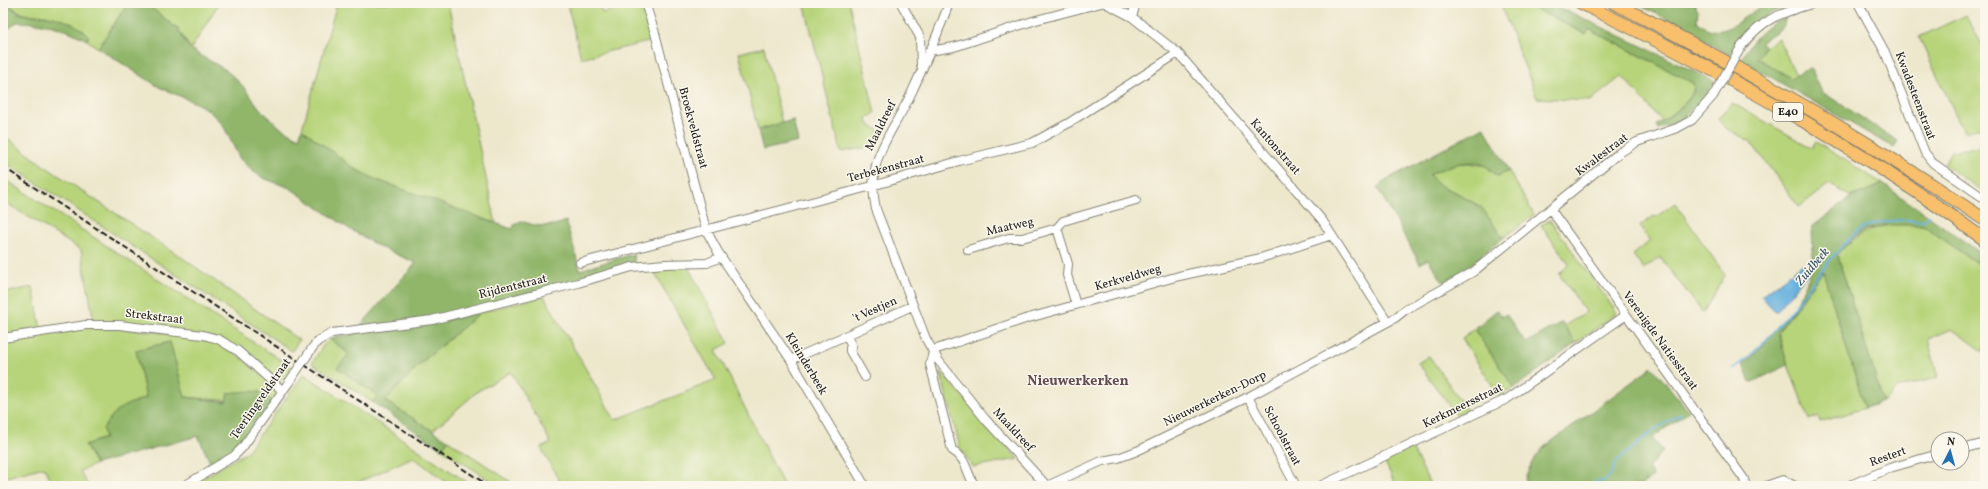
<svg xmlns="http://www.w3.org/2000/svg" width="1988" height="489" font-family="Vollkorn,serif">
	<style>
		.green { fill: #b7d47a; stroke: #6a784b }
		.forest { fill: #91b66a; stroke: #566943 }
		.water { fill: #68b1df; stroke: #42667e }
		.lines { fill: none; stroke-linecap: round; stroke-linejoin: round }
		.stream { stroke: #68b1df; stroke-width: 2 }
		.minor-casing { stroke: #848274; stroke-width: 10 }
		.highway-casing { stroke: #848274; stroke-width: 14 }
		.minor { stroke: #fff; stroke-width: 8 }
		.highway { stroke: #f8bf6c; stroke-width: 12 }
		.rail { stroke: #1c1c1c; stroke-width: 2; stroke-dasharray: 6 3; stroke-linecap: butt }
		.minor-bridge-casing { stroke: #848274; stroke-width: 10; stroke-linecap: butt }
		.minor-bridge { stroke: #fff; stroke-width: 8 }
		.labels { text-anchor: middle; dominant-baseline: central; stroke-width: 3; stroke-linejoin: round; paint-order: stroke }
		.shield { fill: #fbf7ec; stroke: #5f5e5a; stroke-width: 1 }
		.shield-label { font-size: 11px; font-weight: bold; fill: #1c1c1c }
		.street-label { font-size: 12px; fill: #1c1c1c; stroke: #fbf7ec }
		.water-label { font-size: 13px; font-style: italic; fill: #3a586a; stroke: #fbf7ec }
		.quarter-label { font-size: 14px; font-weight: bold; fill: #634b54; stroke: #fbf7ec }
	</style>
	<rect width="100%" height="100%" fill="#fbf7ec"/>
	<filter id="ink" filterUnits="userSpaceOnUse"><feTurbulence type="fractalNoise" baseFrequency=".025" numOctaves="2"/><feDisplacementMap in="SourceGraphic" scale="8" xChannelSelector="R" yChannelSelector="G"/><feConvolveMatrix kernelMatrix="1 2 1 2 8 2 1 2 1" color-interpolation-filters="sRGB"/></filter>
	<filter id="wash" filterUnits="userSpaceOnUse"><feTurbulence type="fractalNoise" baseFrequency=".012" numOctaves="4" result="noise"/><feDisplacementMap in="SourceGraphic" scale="16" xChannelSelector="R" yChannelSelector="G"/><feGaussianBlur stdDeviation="0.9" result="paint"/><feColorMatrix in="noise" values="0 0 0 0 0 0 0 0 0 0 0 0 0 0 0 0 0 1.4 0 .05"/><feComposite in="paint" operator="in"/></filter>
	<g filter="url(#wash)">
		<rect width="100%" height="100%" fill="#ede7cc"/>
		<!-- green -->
		<path class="green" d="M3,3H128L98,48L87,40L89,36L48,16L23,14L9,5H3Z
			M145,3H219L191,49L178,29Z
			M337,3H448L496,224L377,180L355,169L302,129Z
			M567,3H600L602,13L642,3L652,41L581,58Z
			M804,3H849L875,113L867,118L868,124L883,133L875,146L841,152Z
			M1500,3H1523L1586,34L1589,29L1693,83C1698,98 1673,112 1662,121L1622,76L1590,101L1537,98Z
			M1966,15L1985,50V127L1964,132L1919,37Z
			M1778,38L1796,75L1791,78L1757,58L1765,47Z
			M764,47L782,123L758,130L739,53Z
			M1732,103L1812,148L1816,142L1883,184L1851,197L1829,184L1799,207L1750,141L1725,128L1718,119Z
			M3,135L43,165L184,259L299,340L292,351L3,161Z
			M1983,146L1985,150V190L1979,189L1944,165L1952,151Z
			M1469,163L1486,166L1497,176L1509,171L1534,215L1503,238L1481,207L1457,193L1441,186L1428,175L1453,164Z
			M3,178L293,368L285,380H275L225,340L94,322L81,250L3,201Z
			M1675,203L1725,275L1703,313L1660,257L1643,269L1633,255L1650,241L1640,226L1654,216L1656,217Z
			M1550,220L1617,313L1576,343L1564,326L1586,312L1559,274L1569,264L1541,225Z
			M1903,224L1923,225L1985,269V340L1983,352L1952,329L1928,339L1938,377L1897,389L1883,402L1837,254C1859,233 1872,226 1903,224Z
			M687,265L729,343L716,350L784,486H562L541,448L551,443L511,372L478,391L432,431L385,401L421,363L481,312L544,296L615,420L716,380L651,267Z
			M1823,270L1865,408L1820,422L1818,416L1809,420L1788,365L1778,332Z
			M33,287L41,329L3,335V293Z
			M83,328H120L210,339L238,355L278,389L279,393L271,404L184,397L170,342L136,350L146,398L125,406L105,438L85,445L96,464L80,471L88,486H53L44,467L3,478V339Z
			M1474,329L1514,388L1499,396L1462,338Z
			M330,339L349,354L338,368L378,396L372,402L312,363L323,346Z
			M1429,356L1467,410L1456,415L1418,363Z
			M940,371L1018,459L972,467L960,447Z
			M304,374L473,486H451L413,457L350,486H189L247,452Z
			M448,440L517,486H499L442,449Z
			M1412,448L1431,486H1396L1384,460Z"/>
		<!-- forest -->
		<path class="forest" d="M128,3H145L178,29L187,45L198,54L226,70L242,85L261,110L282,129L299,138L302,129L355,169L377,180L512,229L515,224L521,221C537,227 550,228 566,221L580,270L633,254L635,264L432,324L481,312L421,363L385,401L448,440L442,449L372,402L378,396L337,368L349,354L330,339L335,337L353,334L416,263L380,247L351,230L290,188L263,178L251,170L240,159L223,125L208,110L198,104L159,87L98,48Z
			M1523,3H1551L1715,81C1697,110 1689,116 1658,129L1656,125C1668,117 1699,99 1693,83L1589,29L1586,34Z
			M1635,3H1694L1698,11L1697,21C1725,48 1743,10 1771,3C1776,2 1784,3 1789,3V5C1762,15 1744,30 1729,55L1683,27Z
			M3,5C11,5 15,12 22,14C30,16 39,15 47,16C62,18 79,25 89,36L87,40C60,26 47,23 17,22L6,31L3,18Z
			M1786,18L1783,27L1761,42L1765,47L1757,58L1791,78L1811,68L1822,92L1898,141L1894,148L1741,60C1752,40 1764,25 1786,18Z
			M793,120L798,142L763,150L758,130Z
			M1484,127L1509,171L1497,176C1494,173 1491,170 1487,167C1471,156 1444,167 1429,175L1441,186L1457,193L1481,207L1503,238L1459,274L1443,282L1428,259L1420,264L1377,187L1388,179Z
			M1883,184L1985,256V269L1923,225H1884L1866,230L1853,238L1837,254L1883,402L1865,408L1823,271L1778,332L1788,365L1750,383L1743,364L1754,355L1794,309L1811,272L1813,258L1812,227L1851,197Z
			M1497,310L1502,317L1506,314L1526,343L1562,322L1576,343L1514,388L1474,329Z
			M170,342L185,397L226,402L228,393C242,392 269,386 271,404L240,448L212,467L198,436L96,464L85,445L105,438L103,429C116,407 123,406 146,398L136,350Z
			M1652,367L1689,411L1652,438L1663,451L1648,468L1653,477L1639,486H1528L1525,479L1532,462L1544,447Z"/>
		<!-- water -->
		<path class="water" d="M1803,264L1808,271L1807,274L1776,312L1761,296Z"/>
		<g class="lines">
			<!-- stream -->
			<path class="stream" d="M1732,370C1767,346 1796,304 1822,270C1833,257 1845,240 1860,230C1875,220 1905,219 1922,221L1930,216
				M1592,486L1596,482L1604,481L1610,475L1616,462L1654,430L1681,414"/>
		</g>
	</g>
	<g filter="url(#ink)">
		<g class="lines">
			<defs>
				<path id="minor" d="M645,3L655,33L706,230L718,252L791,360L865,486
					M901,3L920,37L921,65
					M949,3C938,34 924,66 910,96C890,137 865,160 876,209L926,339L938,360L986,420L1047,486
					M1105,3L1132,17L1178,53L1322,220L1388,322
					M1858,3L1885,52L1925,153L1933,163L1985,199
					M1132,17L1136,3
					M1741,47C1762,18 1781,13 1815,3
					M929,51L954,47L1036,20L1101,3
					M1551,210L1744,479L1746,486
					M968,250L1009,238H1022L1057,228
					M580,263L872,186L959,161L1032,143L1067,124L1178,53
					M1076,305L1067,275L1068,264L1057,228L1063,221L1136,200
					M847,336L852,347L850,348V351L865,377
					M3,338L86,325H119L203,335L218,339L238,351L283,391
					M313,347L318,341L332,333L432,320L578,283L632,267L665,264L707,263L721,257
					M791,360L912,306
					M1248,397L1296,486
					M1962,449L1985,443
					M184,486L234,456L242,448L289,382
					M975,486C966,473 967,458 952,450L930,364L933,352L937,349L1025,319L1179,276L1261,258L1332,235
					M1047,486L1102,461L1118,458L1137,451L1248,397L1395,318L1405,310L1473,272L1619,153L1637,142L1677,128L1692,120L1713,96
					M1320,486L1507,399L1626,315
					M1766,486L1783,480L1795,486
					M1848,486L1890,468L1938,454"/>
				<path id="highway" d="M1581,3C1721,71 1859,147 1985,240
					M1614,3C1742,67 1866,139 1985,220"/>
			</defs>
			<!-- minor casing -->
			<use href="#minor" class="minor-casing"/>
			<!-- highway casing -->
			<use href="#highway" class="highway-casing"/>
			<!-- minor -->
			<use href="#minor" class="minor"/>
			<!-- highway -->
			<use href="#highway" class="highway"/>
			<!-- rail -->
			<path class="rail" d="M3,167L489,486"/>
			<defs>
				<path id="minor-bridge" d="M1713,96L1741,47
					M289,382L313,347"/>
			</defs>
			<!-- minor-bridge casing -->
			<use href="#minor-bridge" class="minor-bridge-casing"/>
			<!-- minor-bridge -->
			<use href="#minor-bridge" class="minor-bridge"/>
		</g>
	</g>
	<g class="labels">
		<!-- shield labels -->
		<rect class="shield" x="1773" y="103" width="30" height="18" rx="3"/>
		<g class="shield-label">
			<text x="1788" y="112">E40</text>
		</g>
		<!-- street labels -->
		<g class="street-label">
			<text transform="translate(1915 96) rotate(69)">Kwadesteenstraat</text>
			<text transform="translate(881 126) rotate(-63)">Maaldreef</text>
			<text transform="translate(693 128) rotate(75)">Broekveldstraat</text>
			<text transform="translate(1275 147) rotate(49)">Kantonstraat</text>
			<text transform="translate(1602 155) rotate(-37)">Kwalestraat</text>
			<text transform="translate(886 169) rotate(-15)">Terbekenstraat</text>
			<text transform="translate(1010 227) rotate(-13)">Maatweg</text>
			<text transform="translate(1128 278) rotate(-16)">Kerkveldweg</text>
			<text transform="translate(513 287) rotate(-14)">Rijdentstraat</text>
			<text transform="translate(875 310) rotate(-24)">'t Vestjen</text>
			<text transform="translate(154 317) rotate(7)">Strekstraat</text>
			<text transform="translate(1660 341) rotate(54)">Verenigde Natiesstraat</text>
			<text transform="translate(806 364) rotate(59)">Kleinderbeek</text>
			<text transform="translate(261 399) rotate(-55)">Teerlingveldstraat</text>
			<text transform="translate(1215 399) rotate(-26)">Nieuwerkerken-Dorp</text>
			<text transform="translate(1463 406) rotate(-26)">Kerkmeersstraat</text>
			<text transform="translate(1013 430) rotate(47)">Maaldreef</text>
			<text transform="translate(1282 436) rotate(62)">Schoolstraat</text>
			<text transform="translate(1888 457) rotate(-20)">Restert</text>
		</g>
		<!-- water labels -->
		<g class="water-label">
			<text transform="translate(1813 267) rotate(-50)">Zuidbeek</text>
		</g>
		<!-- quarter labels -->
		<g class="quarter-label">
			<text x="1078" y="381">Nieuwerkerken</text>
		</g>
	</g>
	<!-- margin -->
	<rect width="1988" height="489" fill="none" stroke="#fbf7ec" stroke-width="16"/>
	<!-- north arrow -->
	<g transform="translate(1950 451) rotate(6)"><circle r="19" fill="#fbf7ec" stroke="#a29f99"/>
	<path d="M0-3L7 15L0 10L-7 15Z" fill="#1f6fb2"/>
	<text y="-6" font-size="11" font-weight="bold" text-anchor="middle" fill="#1c1c1c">N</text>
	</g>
</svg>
